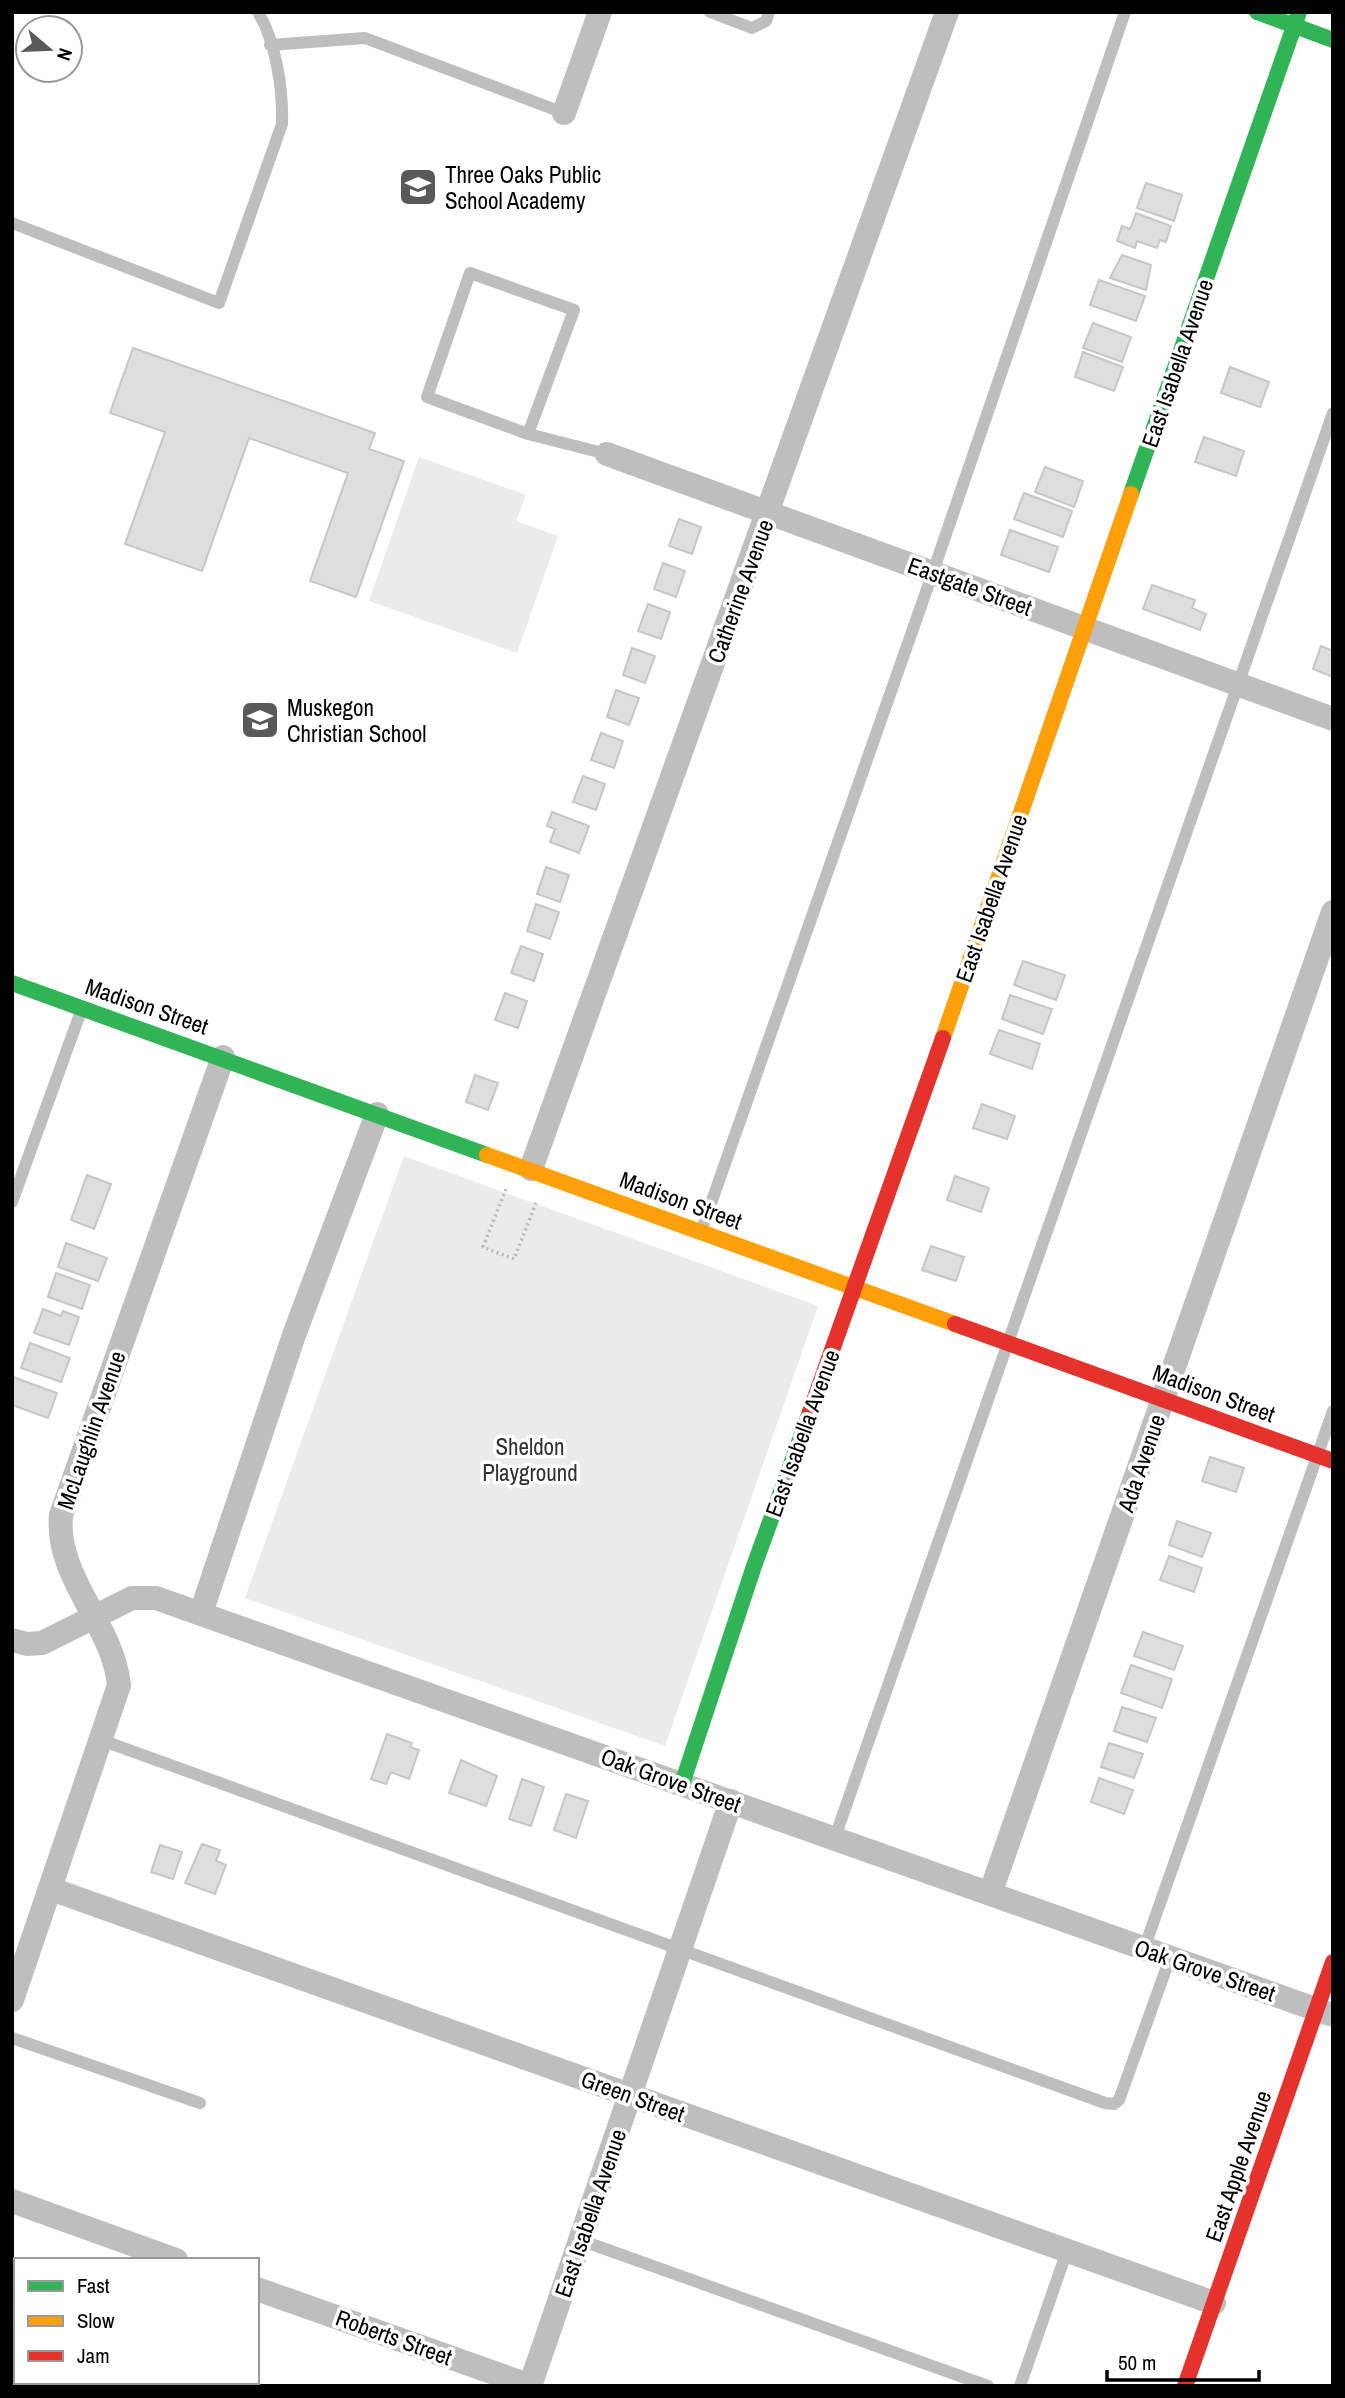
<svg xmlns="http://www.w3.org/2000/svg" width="1345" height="2398" font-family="'Archivo Narrow',sans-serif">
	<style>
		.green { fill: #ebebeb }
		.building { fill: #dedede; stroke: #c6c6c6; stroke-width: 2 }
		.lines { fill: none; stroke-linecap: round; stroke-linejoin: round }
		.path { stroke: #b9b9b9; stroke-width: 3.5; stroke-dasharray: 2 3.5; stroke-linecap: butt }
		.lane { stroke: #bebebe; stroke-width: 12 }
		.street { stroke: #bebebe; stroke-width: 24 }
		.fast { stroke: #30b455; stroke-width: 16 }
		.slow { stroke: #ff9f0a; stroke-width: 16 }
		.jam { stroke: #e5322d; stroke-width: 16 }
		.labels { text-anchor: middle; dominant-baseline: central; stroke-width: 7; stroke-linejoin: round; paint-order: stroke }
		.poi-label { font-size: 23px; fill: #000; stroke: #fff; text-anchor: start }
		.street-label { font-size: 23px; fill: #000; stroke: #fff }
		.park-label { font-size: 23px; fill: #313131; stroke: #fff }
	</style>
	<rect width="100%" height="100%" fill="#fff"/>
	<!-- green -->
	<path class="green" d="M419,457L526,495L516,521L558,536L517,653L369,601Z
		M404,1156L818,1306L665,1746L245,1598Z"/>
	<!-- building -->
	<path class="building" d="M1146,183L1182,195L1174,221L1137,208Z
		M1136,213L1171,226L1166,242L1160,240L1157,248L1137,241L1135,248L1117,241L1122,226L1130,229Z
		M1122,255L1151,265L1146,290L1110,278Z
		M1099,280L1145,296L1136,321L1090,305Z
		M1093,323L1131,337L1122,362L1083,348Z
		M133,348L375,433L369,449L404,461L356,597L310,581L348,473L249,438L202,571L125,544L165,432L110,413Z
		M1083,352L1123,367L1114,391L1075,377Z
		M1230,367L1269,382L1260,407L1221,393Z
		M1204,437L1244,451L1236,476L1195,462Z
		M1045,467L1083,481L1074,507L1035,492Z
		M1024,493L1072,511L1063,537L1014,519Z
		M679,519L701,527L692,554L669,546Z
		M1010,530L1058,547L1049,572L1001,555Z
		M663,563L685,571L676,597L654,589Z
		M1152,585L1195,600L1192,608L1206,614L1200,630L1143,609Z
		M648,604L670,612L661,639L638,631Z
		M1321,646L1333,651V677L1313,669Z
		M632,648L655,656L645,683L623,675Z
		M616,690L639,698L629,725L607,717Z
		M601,733L623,741L614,768L591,760Z
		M583,776L605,784L596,810L573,802Z
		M552,812L589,826L579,853L550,842L555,829L547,826Z
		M546,867L569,875L560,902L537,894Z
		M536,904L559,912L550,939L527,931Z
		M521,946L543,954L534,981L511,973Z
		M1023,961L1065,975L1056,1000L1014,985Z
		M505,993L527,1001L518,1028L495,1020Z
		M1010,995L1052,1009L1043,1034L1002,1019Z
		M999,1030L1040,1044L1032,1069L990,1054Z
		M475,1075L498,1083L488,1110L466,1102Z
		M982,1104L1015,1116L1007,1139L973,1128Z
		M87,1175L111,1184L94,1229L71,1220Z
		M955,1176L989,1188L981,1212L947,1200Z
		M66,1243L107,1258L98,1281L58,1267Z
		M931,1246L964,1257L956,1281L922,1270Z
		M56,1273L90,1285L82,1309L48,1297Z
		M43,1309L61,1316L63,1311L79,1317L69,1345L34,1333Z
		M30,1343L70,1358L61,1382L21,1368Z
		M13,1377L57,1393L48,1418L12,1405Z
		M1210,1457L1244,1468L1236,1492L1202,1481Z
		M1177,1521L1211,1533L1202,1557L1169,1545Z
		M1169,1556L1202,1568L1194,1592L1160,1580Z
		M1143,1632L1183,1646L1174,1670L1134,1656Z
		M1131,1665L1172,1679L1162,1708L1121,1693Z
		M1122,1707L1156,1718L1147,1742L1114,1731Z
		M387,1734L412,1743L410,1747L419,1750L409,1779L391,1772L386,1784L371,1779Z
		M1109,1743L1143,1754L1134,1778L1101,1767Z
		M461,1760L497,1776L486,1806L449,1793Z
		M1099,1778L1133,1790L1124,1814L1091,1802Z
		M522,1779L544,1787L531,1826L509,1819Z
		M566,1794L588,1801L576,1838L554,1830Z
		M202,1844L220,1850L216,1861L226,1865L215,1894L185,1883Z
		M160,1845L182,1852L173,1879L151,1872Z"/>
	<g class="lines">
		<!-- path -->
		<path class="path" d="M506,1189L483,1247L514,1259L536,1203"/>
		<!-- lane -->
		<path class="lane" d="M710,12L752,28L766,21L769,12
			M270,45L365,38L564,113
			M12,223L219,303L282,124C283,89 276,42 258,12
			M528,434L574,310L470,273L427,397L528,434L607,454
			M12,1202L81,1011
			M702,1229L933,572L1125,12
			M101,1740L1105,2103L1114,2104L1119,2100L1170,1958
			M834,1840L1333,413
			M1144,1949L1333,1411
			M12,2038L200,2103
			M580,2240L988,2386
			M41,2386L43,2382
			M1020,2386L1067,2251"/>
		<!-- street -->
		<path class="street" d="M564,113L600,12
			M607,454L1333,719
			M531,1169L947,12
			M201,1613L294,1335L377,1114
			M12,1640L27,1644L42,1643L132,1598H156L1329,2014
			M51,1889L1214,2303
			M990,1894L1333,912
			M12,2000L119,1685C113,1624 55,1578 61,1515L223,1057
			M12,2201L176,2260
			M257,2289L531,2386
			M530,2386L731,1801"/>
		<!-- fast -->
		<path class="fast" d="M1257,12L1333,40
			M1131,494L1299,12
			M12,983L487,1155
			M682,1784L754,1566L810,1412"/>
		<!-- slow -->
		<path class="slow" d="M943,1038L1131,494
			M487,1155L955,1324"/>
		<!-- jam -->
		<path class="jam" d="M955,1324L1333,1461
			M810,1412L943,1038
			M1185,2386L1333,1962"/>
	</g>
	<!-- icons -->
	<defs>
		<symbol id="school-square" viewBox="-11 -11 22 22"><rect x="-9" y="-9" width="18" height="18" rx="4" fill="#595959" stroke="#fff"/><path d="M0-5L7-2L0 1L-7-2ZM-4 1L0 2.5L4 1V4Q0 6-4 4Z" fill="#fff"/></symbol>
	</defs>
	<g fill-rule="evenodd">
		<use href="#school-square" x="396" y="165" width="44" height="44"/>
		<use href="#school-square" x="238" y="698" width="44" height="44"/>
	</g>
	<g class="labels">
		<!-- poi labels -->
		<g class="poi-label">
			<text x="445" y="174">Three Oaks Public<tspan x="445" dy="26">School Academy</tspan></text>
			<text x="287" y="707">Muskegon<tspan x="287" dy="26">Christian School</tspan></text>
		</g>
		<!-- street labels -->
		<g class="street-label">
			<text transform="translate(1177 363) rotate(-71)">East Isabella Avenue</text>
			<text transform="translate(970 586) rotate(20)">Eastgate Street</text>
			<text transform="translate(740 591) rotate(-70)">Catherine Avenue</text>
			<text transform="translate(991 898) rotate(-71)">East Isabella Avenue</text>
			<text transform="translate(147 1006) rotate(19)">Madison Street</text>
			<text transform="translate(681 1200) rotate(20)">Madison Street</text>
			<text transform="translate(1214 1393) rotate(20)">Madison Street</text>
			<text transform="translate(91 1430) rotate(-71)">McLaughlin Avenue</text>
			<text transform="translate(802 1433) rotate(-70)">East Isabella Avenue</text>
			<text transform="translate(1141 1463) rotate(-71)">Ada Avenue</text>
			<text transform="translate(671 1780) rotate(20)">Oak Grove Street</text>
			<text transform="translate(1205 1970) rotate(19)">Oak Grove Street</text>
			<text transform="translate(633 2096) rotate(20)">Green Street</text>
			<text transform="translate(1238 2166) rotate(-71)">East Apple Avenue</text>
			<text transform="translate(590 2213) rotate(-71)">East Isabella Avenue</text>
			<text transform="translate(394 2337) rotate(20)">Roberts Street</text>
		</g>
		<!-- park labels -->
		<g class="park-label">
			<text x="530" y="1446">Sheldon<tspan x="530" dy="26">Playground</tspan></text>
		</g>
	</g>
	<!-- border -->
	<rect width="1345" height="2398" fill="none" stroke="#000000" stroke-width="28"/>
	<!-- legend -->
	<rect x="14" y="2258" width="245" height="126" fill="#ffffff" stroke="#999999" stroke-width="2"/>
	<rect x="28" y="2281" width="35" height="10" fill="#30b455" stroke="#999999" stroke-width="2"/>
	<text x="77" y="2293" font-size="21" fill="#000000">Fast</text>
	<rect x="28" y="2316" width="35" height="10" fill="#ff9f0a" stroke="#999999" stroke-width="2"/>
	<text x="77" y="2328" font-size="21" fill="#000000">Slow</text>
	<rect x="28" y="2351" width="35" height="10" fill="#e5322d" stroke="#999999" stroke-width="2"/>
	<text x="77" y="2363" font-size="21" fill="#000000">Jam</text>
	<!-- north arrow -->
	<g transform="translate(49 49) rotate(109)"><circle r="33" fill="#ffffff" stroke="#999999" stroke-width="2"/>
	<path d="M0-5L12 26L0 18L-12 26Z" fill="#595959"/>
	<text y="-10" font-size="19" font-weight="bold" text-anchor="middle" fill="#000000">N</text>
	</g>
	<!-- scale -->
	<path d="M1107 2370v10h152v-10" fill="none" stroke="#000000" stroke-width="3.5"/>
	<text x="1118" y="2370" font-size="21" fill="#000000" stroke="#ffffff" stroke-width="5" paint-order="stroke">50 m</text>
</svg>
